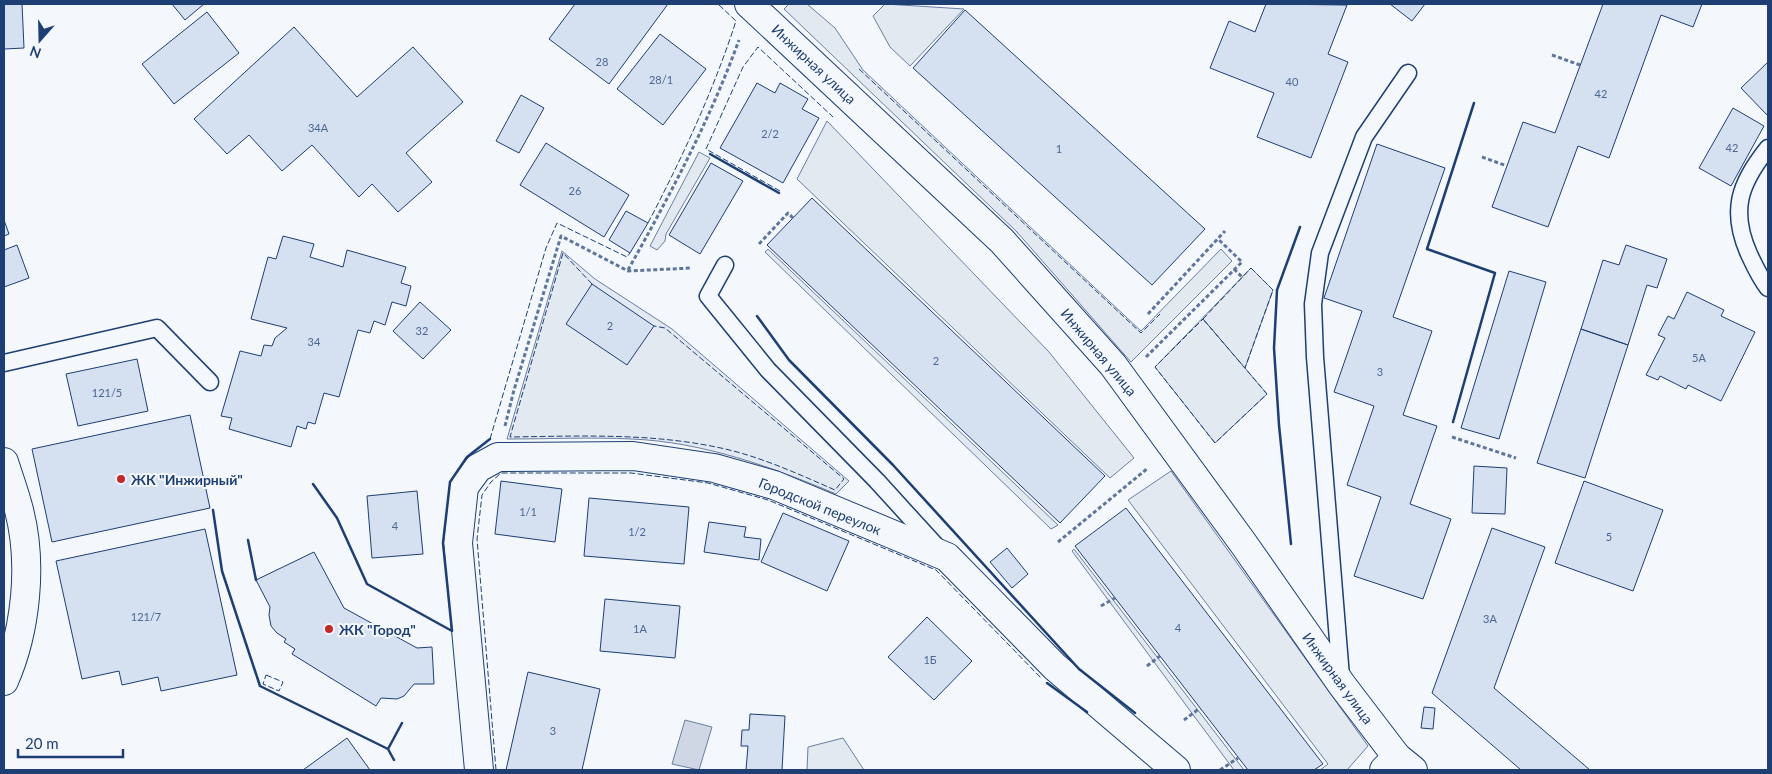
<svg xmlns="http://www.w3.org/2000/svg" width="1772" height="774" font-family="Lato,sans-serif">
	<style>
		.green { fill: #e3e9f0; stroke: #687fa3 }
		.water { fill: #cfd7e4; stroke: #687fa3 }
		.building { fill: #d5e0f0; stroke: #1d3f73 }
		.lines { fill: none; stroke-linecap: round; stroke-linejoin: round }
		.lane-casing { stroke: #1d3f73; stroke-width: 19 }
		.street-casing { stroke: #1d3f73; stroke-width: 30 }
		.secondary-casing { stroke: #1d3f73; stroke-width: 30 }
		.path { stroke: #5e769c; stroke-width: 3; stroke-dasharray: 4 2.5; stroke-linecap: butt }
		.lane { stroke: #f4f7fb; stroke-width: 16 }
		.street { stroke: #f4f7fb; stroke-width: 28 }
		.secondary { stroke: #f4f7fb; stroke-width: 28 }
		.fence { stroke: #1d3f73; stroke-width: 1; stroke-dasharray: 6 2.5; stroke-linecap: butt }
		.wall { stroke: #1d3f73; stroke-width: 2.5 }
		.poi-dot { fill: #c62828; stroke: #f4f7fb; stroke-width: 2 }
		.labels { text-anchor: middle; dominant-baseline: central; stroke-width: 4; stroke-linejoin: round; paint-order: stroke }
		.number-label { font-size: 11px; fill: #4b6792 }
		.street-label { font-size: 14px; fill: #1d3f73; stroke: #f4f7fb }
		.poi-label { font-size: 14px; font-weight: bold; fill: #1d3f73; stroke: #f4f7fb; text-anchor: start }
	</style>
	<rect width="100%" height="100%" fill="#f4f7fb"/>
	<!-- green -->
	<path class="green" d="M789,4H807L835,28L863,70L1141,331L1221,249L1232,261L1131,362L1017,232L784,9Z
		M885,4L964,9L910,66L890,47L873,16Z
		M827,121L1049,352L1134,458L1110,478L797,179Z
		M699,152L710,158L666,234L665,241L657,250L650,246Z
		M768,249L1058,525L1051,529L765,252Z
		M562,251L595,279L672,329L849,481L836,494C772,467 703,442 632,439C591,437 549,439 507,439Z
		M1251,268L1273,290L1245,368L1267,394L1215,443L1155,367Z
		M1171,471L1368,746L1347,770H1320L1328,764L1128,500Z
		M1074,549L1244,770H1234L1072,551Z
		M843,738L864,770H807L808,747Z"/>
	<!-- water -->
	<path class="water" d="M685,720L712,727L699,770L672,764Z"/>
	<!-- building -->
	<path class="building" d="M4,4H22L24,48L4,49Z
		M172,4H204L185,20Z
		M575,4H668L609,84L549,39Z
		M1266,4L1347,5L1328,54L1348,62L1311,158L1257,137L1274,93L1210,68L1229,21L1255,32Z
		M1390,4H1425L1412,21Z
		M1603,4H1702L1693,27L1661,15L1609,158L1578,146L1548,227L1492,207L1523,122L1555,133Z
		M965,10L1205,229L1152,285L913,68Z
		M207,12L239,53L174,104L142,64Z
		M294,27L357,97L413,47L463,102L406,153L432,182L398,212L372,184L359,197L312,145L282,171L249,135L227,154L194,119Z
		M660,34L706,69L663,125L617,89Z
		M1768,62V116L1741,88Z
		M757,83L775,93L780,83L808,99L802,109L819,118L783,183L720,148Z
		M521,95L544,108L519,153L496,141Z
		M1733,108L1764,126L1731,186L1699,168Z
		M546,143L629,195L604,237L520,185Z
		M1377,144L1445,168L1393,317L1432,331L1403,415L1437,426L1410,504L1451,519L1423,599L1354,576L1381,497L1347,485L1374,406L1334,392L1362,311L1324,298Z
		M711,163L743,181L700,254L669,235Z
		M812,198L1105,476L1060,523L767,245Z
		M626,211L648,223L630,253L609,240Z
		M4,220L9,234L4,236Z
		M283,236L314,244L310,257L343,267L347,250L406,267L401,283L411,286L406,306L392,302L385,325L374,321L370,333L358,330L339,397L324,393L315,424L308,422L306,429L297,426L291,447L229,429L232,418L221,416L240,351L261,356L264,345L272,346L275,338L287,328L251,319L268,257L276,259Z
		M17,245L29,278L4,287V250Z
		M1626,245L1667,259L1657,288L1647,285L1628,345L1581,329L1603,260L1619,265Z
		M1509,271L1546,282L1499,439L1461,428Z
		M592,284L654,326L627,365L566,324Z
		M1687,292L1724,310L1721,316L1755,332L1721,401L1688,385L1686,389L1660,376L1658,380L1646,375L1665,338L1658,335L1668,316L1674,319Z
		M420,302L451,330L423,359L393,331Z
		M1581,329L1628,345L1585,478L1537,463Z
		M137,359L148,411L78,426L66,374Z
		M190,415L210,508L52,542L32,449Z
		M1474,466L1507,468L1505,514L1472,513Z
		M501,481L562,489L555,542L495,534Z
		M1584,481L1663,510L1633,591L1555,563Z
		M417,491L423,554L372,558L367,496Z
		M589,498L689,507L684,564L584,556Z
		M1126,508L1323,764L1314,770H1248L1075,546Z
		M783,513L849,541L827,591L761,562Z
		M709,522L746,527L744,537L761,539L759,560L704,552Z
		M1492,528L1545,547L1494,688L1590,770H1521L1432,693Z
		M205,529L237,675L161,691L158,677L122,685L119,671L82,679L56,561Z
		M1007,548L1028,574L1012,588L990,562Z
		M314,552L344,608L417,648L432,647L434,684H414L404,696L397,699L381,698L376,706L292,654L295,649L284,642L286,639L277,633L271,626L269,615L270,607L256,580Z
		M605,599L680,606L675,658L600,651Z
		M927,617L972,661L934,700L888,657Z
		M528,672L600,689L582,770H506Z
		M1424,707L1435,708L1433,729L1421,728Z
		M750,714L785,716L782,770H746L748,746H741L742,730H749Z
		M347,738L370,770H303Z"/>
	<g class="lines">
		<defs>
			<path id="lane" d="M1768,148C1739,184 1730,211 1749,254C1755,267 1760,278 1768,288
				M725,265L708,296L768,370L877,481L938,548
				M4,363L157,328L210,382
				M1341,677L1315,357L1313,304L1320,253L1364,137L1408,73"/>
			<path id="street" d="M4,462C9,478 15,494 19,510C33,564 26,631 4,681
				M479,770L458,543L464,487L478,468L498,457L633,456L714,468L774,485L947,557L1055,667L1176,770
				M1384,770L1397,757"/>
			<path id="secondary" d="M749,4L1002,241L1113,365L1243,543L1342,685L1397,757L1413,770"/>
		</defs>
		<!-- lane casing -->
		<use href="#lane" class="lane-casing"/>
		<!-- street casing -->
		<use href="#street" class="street-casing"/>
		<!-- secondary casing -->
		<use href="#secondary" class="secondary-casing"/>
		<!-- path -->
		<path class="path" d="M1552,55L1580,65
			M1482,157L1507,166
			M759,244L788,213L793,218
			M1234,269L1242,277
			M628,270C670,195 710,120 739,40
			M1148,314L1225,231
			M1146,357L1242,262L1218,239
			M505,426L514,390L561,236L628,271L692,268
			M1452,437L1516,458
			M1058,542L1148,468
			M1101,606L1115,598
			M1147,666L1160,656
			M1184,720L1200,708
			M1220,770L1238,758"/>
		<!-- lane -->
		<use href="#lane" class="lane"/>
		<!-- street -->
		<use href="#street" class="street"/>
		<!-- secondary -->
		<use href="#secondary" class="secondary"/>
		<!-- fence -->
		<path class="fence" d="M859,69L1141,333L1160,314
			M780,191L706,149L743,67L758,47L833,117
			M648,223C682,158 713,92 736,21L718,4
			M1251,268L1273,290L1245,368L1203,319Z
			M592,284L563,253L510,437C579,436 648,433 716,447C757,455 796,473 835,490L844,479L665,328L654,326
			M1203,319L1267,394L1215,443L1155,367Z
			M490,439L546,248L557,223L627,257L630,253
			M266,675L283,682L279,691L263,684Z
			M496,770L477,539L482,495L491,482L501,473H631L708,483L768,500L936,570L1042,679"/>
		<!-- wall -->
		<path class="wall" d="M710,154L779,193
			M757,316L789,360L893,465L1079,669L1135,713
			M1453,422L1495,273L1427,249L1474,103
			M313,484L337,518L367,584L452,631
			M213,510L222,571L260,686L388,749
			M248,540L256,580
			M1291,544L1279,425L1274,348L1277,290L1300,227
			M452,631L443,543L450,482L467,457L490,439
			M1047,683L1087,712
			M394,760L388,749L402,723"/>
	</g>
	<!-- markers -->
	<g class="poi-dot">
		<circle cx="121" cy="479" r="5"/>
		<circle cx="329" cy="629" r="5"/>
	</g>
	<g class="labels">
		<!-- number labels -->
		<g class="number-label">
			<text x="602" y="61">28</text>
			<text x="661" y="79">28/1</text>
			<text x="1292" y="81">40</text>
			<text x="1601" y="93">42</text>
			<text x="318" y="127">34А</text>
			<text x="770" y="133">2/2</text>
			<text x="1732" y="147">42</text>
			<text x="1059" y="148">1</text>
			<text x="575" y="190">26</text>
			<text x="610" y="325">2</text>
			<text x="422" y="330">32</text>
			<text x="314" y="341">34</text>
			<text x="1699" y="357">5А</text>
			<text x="936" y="360">2</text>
			<text x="1380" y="371">3</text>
			<text x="107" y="392">121/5</text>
			<text x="528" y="511">1/1</text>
			<text x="395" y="525">4</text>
			<text x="637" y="531">1/2</text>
			<text x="1609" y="536">5</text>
			<text x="146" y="616">121/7</text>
			<text x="1490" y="618">3А</text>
			<text x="1178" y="627">4</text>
			<text x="640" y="628">1А</text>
			<text x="930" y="659">1Б</text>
			<text x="553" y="730">3</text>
		</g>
		<!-- street labels -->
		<g class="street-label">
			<text transform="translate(814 64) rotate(43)">Инжирная улица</text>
			<text transform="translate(1099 352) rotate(50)">Инжирная улица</text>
			<text transform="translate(820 506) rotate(22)">Городской переулок</text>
			<text transform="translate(1338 678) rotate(54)">Инжирная улица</text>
		</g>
		<!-- poi labels -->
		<g class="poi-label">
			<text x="131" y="479">ЖК "Инжирный"</text>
			<text x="339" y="629">ЖК "Город"</text>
		</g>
	</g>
	<!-- border -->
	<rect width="1772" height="774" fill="none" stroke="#1d3f73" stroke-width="10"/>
	<!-- north arrow -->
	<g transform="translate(40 40) rotate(200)" stroke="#f4f7fb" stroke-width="4" paint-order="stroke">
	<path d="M0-4L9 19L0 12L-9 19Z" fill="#1d3f73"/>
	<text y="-8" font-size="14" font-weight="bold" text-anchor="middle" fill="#1d3f73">N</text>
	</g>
	<!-- scale -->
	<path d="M18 749v8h105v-8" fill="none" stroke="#1d3f73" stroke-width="2.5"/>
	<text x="25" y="749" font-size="15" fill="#1d3f73" stroke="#f4f7fb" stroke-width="4" paint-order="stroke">20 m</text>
</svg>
